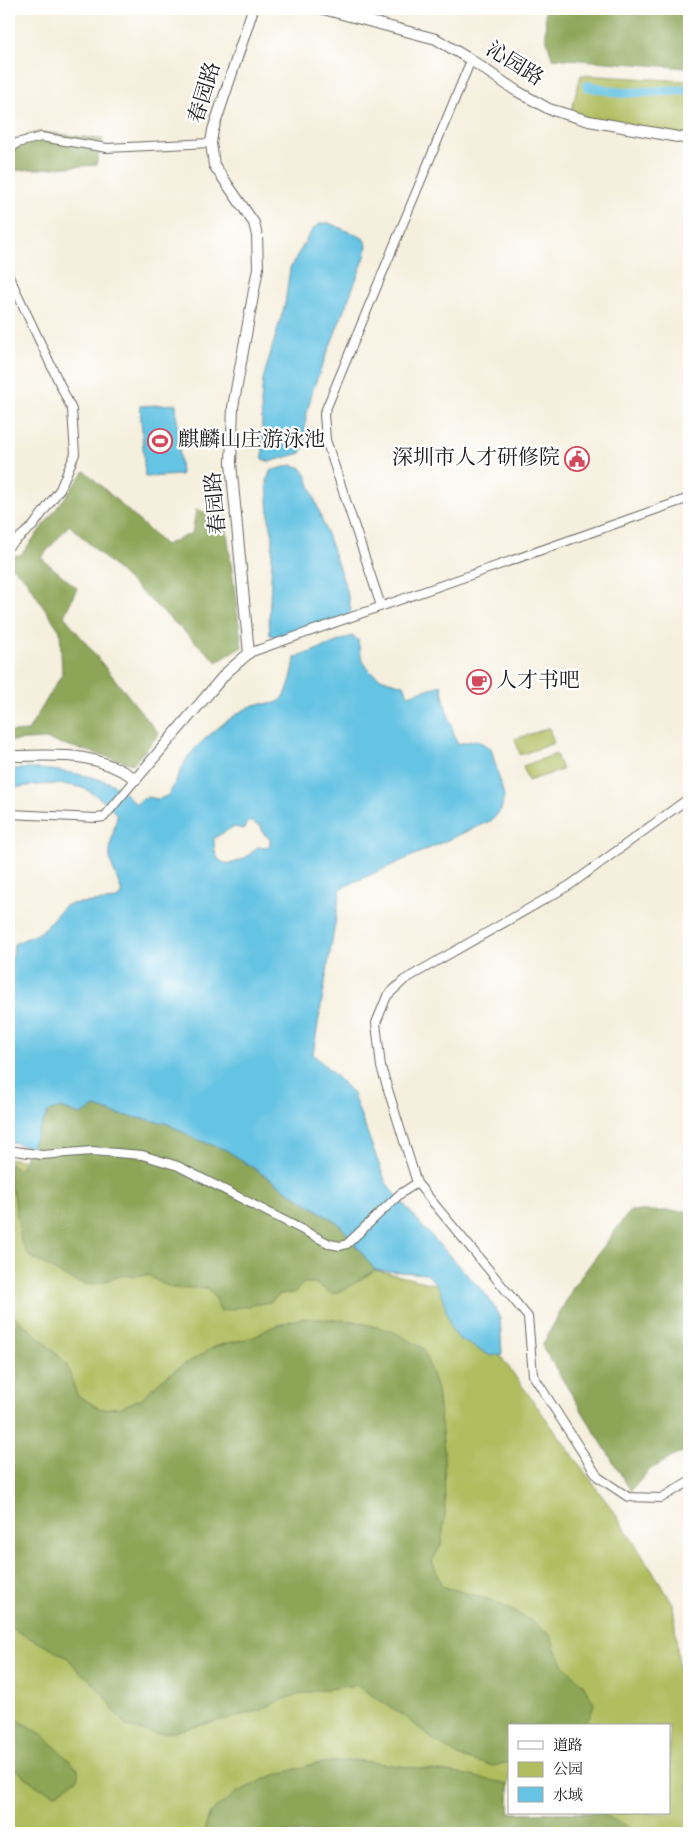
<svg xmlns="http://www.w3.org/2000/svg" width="698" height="1842" font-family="'Sorts Mill Goudy','Noto Serif SC',serif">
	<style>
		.green { fill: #b0be60; stroke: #666d3e; fill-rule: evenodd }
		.forest { fill: #8ca556; stroke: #546039 }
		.water { fill: #65c3e3; stroke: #407080; fill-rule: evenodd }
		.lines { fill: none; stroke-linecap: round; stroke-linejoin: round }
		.canal { stroke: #65c3e3; stroke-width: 10 }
		.minor-casing { stroke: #686660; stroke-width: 10 }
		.tertiary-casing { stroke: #686660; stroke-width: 12 }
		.minor { stroke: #fff; stroke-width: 8 }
		.tertiary { stroke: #fff; stroke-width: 10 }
		.labels { text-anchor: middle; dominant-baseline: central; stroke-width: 4.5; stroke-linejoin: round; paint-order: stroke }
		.street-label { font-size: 21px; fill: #1c1c1c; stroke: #fff }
		.poi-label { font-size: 21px; fill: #1c1c1c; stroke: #fff; text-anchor: start }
	</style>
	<rect width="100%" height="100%" fill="#fff"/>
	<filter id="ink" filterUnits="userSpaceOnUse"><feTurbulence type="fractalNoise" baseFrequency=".02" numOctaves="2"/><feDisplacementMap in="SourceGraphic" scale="10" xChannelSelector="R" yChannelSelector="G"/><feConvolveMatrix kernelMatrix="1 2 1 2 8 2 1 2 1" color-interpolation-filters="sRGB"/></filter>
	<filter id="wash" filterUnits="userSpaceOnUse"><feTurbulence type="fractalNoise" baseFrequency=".0096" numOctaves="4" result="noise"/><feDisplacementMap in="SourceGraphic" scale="20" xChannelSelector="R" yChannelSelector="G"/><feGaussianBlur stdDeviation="1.12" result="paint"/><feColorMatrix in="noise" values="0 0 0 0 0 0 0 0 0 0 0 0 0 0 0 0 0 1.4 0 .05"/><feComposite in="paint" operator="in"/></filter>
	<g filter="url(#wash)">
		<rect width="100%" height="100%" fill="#f5efdd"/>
		<!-- green -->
		<path class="green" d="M581,75L689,81V140L569,119Z
			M549,728L554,743L520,755L515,739Z
			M556,754L562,770L528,781L523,766Z
			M9,1158L68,1169L375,1270L451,1288L616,1515L673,1603L689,1779V1833H9ZM509,1726H669V1813H509Z"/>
		<!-- forest -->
		<path class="forest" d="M545,9H689V68L552,58L546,37Z
			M38,132L103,139L96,165L9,171V141Z
			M85,471L165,545L192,533L196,510L225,517L242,647L217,662L69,525L41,558L77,588L64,616L159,734L133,764L45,739L9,741V732L28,731L62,674L60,631L25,579L12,567L9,569V556L21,555Z
			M96,1107L116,1114L166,1123L196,1139L226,1150L340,1225L375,1270L346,1289L332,1294L315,1283H304L294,1293L280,1294L270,1302L220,1311L215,1297L207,1288H172L159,1282L149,1275L121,1276L92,1285L77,1282L64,1276L28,1255L21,1242L19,1225L16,1211L15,1197L9,1185V1164L19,1170L48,1112L62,1108L80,1115Z
			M630,1211H689V1448L649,1470L631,1491L542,1346L574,1286Z
			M9,1312L40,1338L66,1363L77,1395L100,1409L122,1407L142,1398L161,1380L183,1365L216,1346L254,1337L272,1327L302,1318L353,1321L392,1331L423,1348L437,1390L444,1449L445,1515L441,1545L432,1561L442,1586L494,1601L530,1620L551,1636L555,1649L565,1667L583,1684L594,1704L590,1717L580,1726H509V1762L493,1766L460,1757L431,1738L406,1717L356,1685C325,1690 288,1692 262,1710L173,1732L156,1734L127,1727L113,1709L107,1699L88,1678L80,1673L68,1658L9,1627Z
			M9,1715L42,1734L78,1769V1778L55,1794L38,1787L9,1764Z
			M355,1760L461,1774L509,1784V1813H600L640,1833H203L210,1813L236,1793L269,1777L313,1764Z"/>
		<!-- water -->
		<path class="water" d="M329,223L363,238L367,245L365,257L313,389L306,416L304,446L301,453L269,462L263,459L261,402L263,379L285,304L290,268L312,230L319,224Z
			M176,404L181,475L145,477L140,406Z
			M292,465L300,467L306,474L347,591L351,611L343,620L284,640L270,635L269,622L273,535L269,519L267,481L270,471Z
			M352,636L358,640C363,674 373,677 404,685L408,695L441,685L446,708L457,744L476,740L491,748L504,796L501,810L492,820L341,888L313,1054L352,1092L386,1183L422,1226L488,1297L500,1318L502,1354L491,1356L459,1339L452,1330L439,1287L427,1274L375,1270L340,1225L226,1150L196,1139L166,1123L116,1114L96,1107L80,1115L61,1108L48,1112L30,1148L9,1141V958L13,956L14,944L41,932L64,906L71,904L114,900L122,896C121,883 112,872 110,858C109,845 115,828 117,815C108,805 99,796 87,790C67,780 30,785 9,789V770C31,765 92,774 112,784C121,789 129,797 136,804L146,797L159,799L169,795C175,783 181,769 188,757C200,741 235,712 254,705C263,702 276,707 283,698C289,690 294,668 295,658ZM247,822H253L255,824L261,826L263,833L270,839V844L266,848L257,847C249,858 224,873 216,855C214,850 214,843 214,838L233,827L244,829Z
			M689,1622V1688L683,1682Z"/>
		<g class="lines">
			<!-- canal -->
			<path class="canal" d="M587,86L621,93L689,90"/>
		</g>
	</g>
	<g filter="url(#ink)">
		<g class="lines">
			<defs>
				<path id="minor" d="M9,151L17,143L41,137L107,148L211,143
					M9,276L72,410L75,454L60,489L33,526L9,546
					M381,606L326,440L324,414L471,60
					M249,653L689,498
					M9,814L96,818L104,817L136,779
					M9,1150L42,1155L92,1151L142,1155L178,1166L330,1244L340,1246L347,1244L400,1194L417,1183L381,1067L376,1023L387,996L404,980L570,885L689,798
					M417,1183L528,1317L533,1375L598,1477L628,1497L661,1498L689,1482"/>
				<path id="tertiary" d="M323,9L436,39L471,60L515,90L549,109L589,121L689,139
					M9,756C59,756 91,750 136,779L226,673L249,653L231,463L233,407L258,268L257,236L254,223L214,165L211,143L213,130L253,9"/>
			</defs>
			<!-- minor casing -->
			<use href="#minor" class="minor-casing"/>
			<!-- tertiary casing -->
			<use href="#tertiary" class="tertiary-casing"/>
			<!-- minor -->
			<use href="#minor" class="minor"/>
			<!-- tertiary -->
			<use href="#tertiary" class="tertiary"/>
		</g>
	</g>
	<!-- icons -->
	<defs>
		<symbol id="stadium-ring" viewBox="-11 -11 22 22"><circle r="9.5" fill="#fff" stroke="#d1495b" stroke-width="1.5"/><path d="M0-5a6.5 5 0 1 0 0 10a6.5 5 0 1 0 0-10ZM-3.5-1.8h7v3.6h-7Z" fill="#d1495b"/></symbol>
		<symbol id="civic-ring" viewBox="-11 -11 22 22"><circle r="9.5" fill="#fff" stroke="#d1495b" stroke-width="1.5"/><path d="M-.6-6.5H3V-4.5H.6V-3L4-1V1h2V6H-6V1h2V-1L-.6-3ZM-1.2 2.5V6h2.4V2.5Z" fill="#d1495b"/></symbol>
		<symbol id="cafe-ring" viewBox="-11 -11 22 22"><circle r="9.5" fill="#fff" stroke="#d1495b" stroke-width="1.5"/><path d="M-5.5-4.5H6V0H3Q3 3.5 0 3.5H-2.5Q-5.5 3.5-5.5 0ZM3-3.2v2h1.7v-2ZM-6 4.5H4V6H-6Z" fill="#d1495b"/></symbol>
	</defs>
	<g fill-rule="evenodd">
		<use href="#stadium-ring" x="146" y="427" width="28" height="28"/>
		<use href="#civic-ring" x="563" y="445" width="28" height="28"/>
		<use href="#cafe-ring" x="465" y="668" width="28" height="28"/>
	</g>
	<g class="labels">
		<!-- street labels -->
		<g class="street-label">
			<text transform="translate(514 65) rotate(32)">沁园路</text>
			<text transform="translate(206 93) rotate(-73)">春园路</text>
			<text transform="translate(217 503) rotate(-95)">春园路</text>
		</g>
		<!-- poi labels -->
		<g class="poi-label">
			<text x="178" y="441">麒麟山庄游泳池</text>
			<text x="560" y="459" text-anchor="end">深圳市人才研修院</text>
			<text x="496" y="682">人才书吧</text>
		</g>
	</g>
	<!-- margin -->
	<rect width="698" height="1842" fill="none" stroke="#fff" stroke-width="30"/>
	<!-- legend -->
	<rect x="508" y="1724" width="162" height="90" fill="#ffffff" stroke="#a4a4a4"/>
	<rect x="518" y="1741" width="25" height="8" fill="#ffffff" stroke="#a4a4a4"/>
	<text x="553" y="1750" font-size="15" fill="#1c1c1c">道路</text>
	<rect x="518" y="1762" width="25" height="15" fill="#b0be60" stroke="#a4a4a4"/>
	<text x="553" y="1774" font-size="15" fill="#1c1c1c">公园</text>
	<rect x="518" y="1787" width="25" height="15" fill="#65c3e3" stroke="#a4a4a4"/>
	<text x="553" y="1800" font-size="15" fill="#1c1c1c">水域</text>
</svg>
